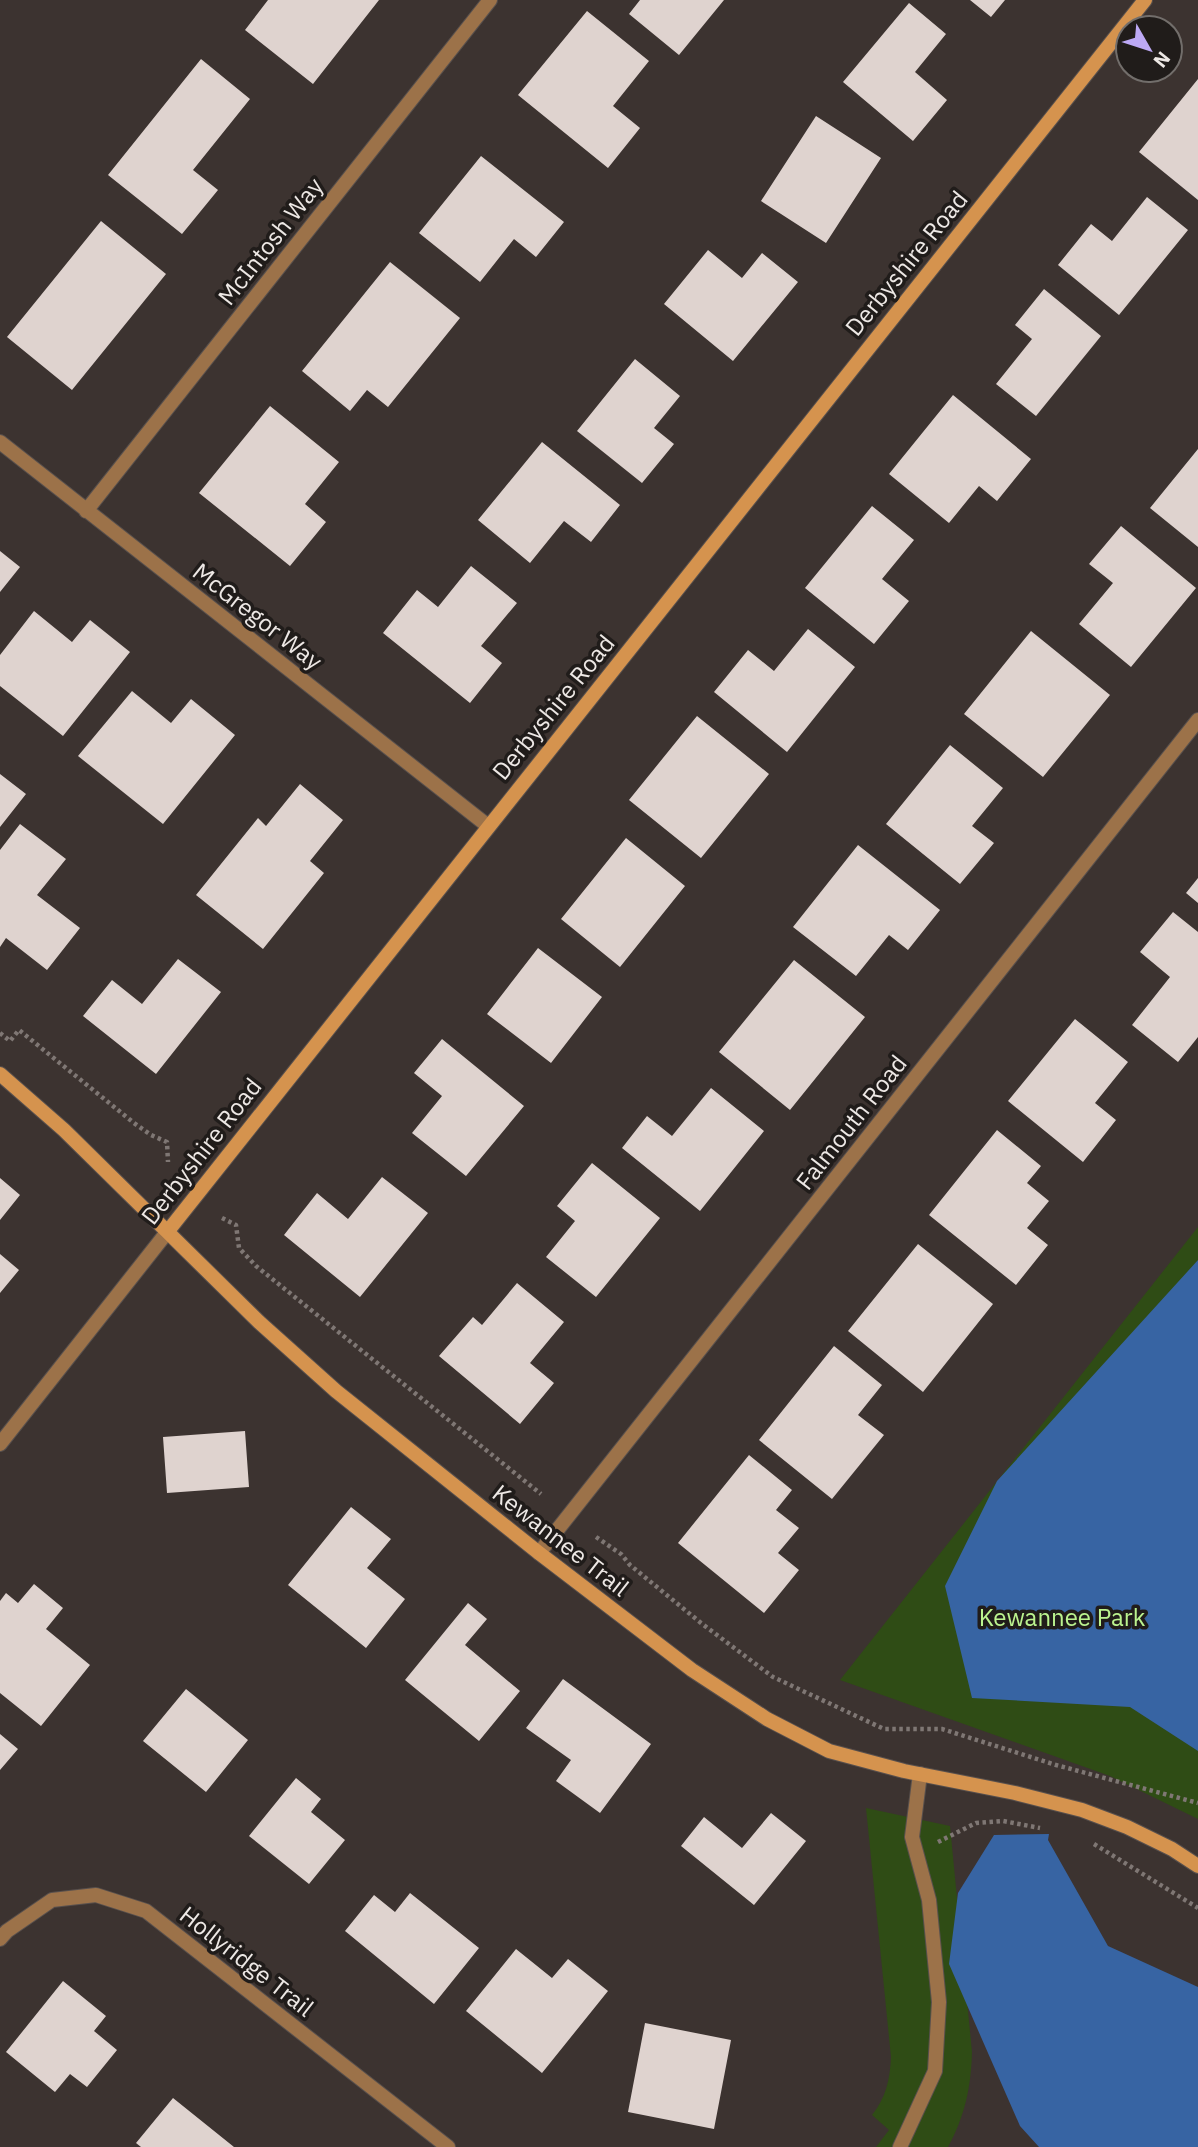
<svg xmlns="http://www.w3.org/2000/svg" width="1198" height="2147" font-family="'IBM Plex Sans',sans-serif">
	<style>
		.green { fill: #2f4c15 }
		.water { fill: #3764a3 }
		.building { fill: #dfd3cf }
		.lines { fill: none; stroke-linecap: round; stroke-linejoin: round }
		.lane-casing { stroke: #58504d; stroke-width: 16 }
		.street-casing { stroke: #58504d; stroke-width: 16 }
		.secondary-casing { stroke: #58504d; stroke-width: 16 }
		.path { stroke: #7f7774; stroke-width: 4.5; stroke-dasharray: 3.5 3.5; stroke-linecap: butt }
		.lane { stroke: #9c7249; stroke-width: 14 }
		.street { stroke: #9c7249; stroke-width: 14 }
		.secondary { stroke: #d5934e; stroke-width: 14 }
		.labels { text-anchor: middle; dominant-baseline: central; stroke-width: 7; stroke-linejoin: round; paint-order: stroke }
		.street-label { font-size: 24px; fill: #ede8e5; stroke: #201c1a }
		.park-label { font-size: 24px; fill: #bbf38f; stroke: #201c1a }
	</style>
	<rect width="100%" height="100%" fill="#3c3330"/>
	<!-- green -->
	<path class="green" d="M1198,1227V1819L1110,1776L840,1680Z
		M866,1808L950,1826L972,2052C971,2087 965,2116 948,2147H876L889,2130L872,2115C886,2098 890,2079 891,2057Z"/>
	<!-- water -->
	<path class="water" d="M1198,1260V1751L1130,1707L972,1698L945,1586L997,1481Z
		M1049,1834L1048,1840L1108,1946L1198,1987V2147H1039L1020,2126L949,1964L958,1893L994,1835Z"/>
	<!-- building -->
	<path class="building" d="M268,0H379L313,84L245,30Z
		M640,0H724L679,55L629,14Z
		M970,0H1005L991,17Z
		M909,3L946,34L915,72L947,100L913,141L843,82Z
		M587,11L649,61L613,106L640,128L608,168L518,95Z
		M201,59L250,99L193,170L218,190L182,234L108,175Z
		M1198,79V200L1139,152Z
		M816,116L881,158L826,243L761,201Z
		M481,156L564,222L536,257L514,239L480,282L419,233Z
		M1147,197L1188,230L1119,315L1058,265L1091,224L1112,241Z
		M101,221L166,274L72,390L7,337Z
		M708,250L742,278L762,253L798,282L733,361L664,304Z
		M390,262L460,318L388,407L367,390L350,411L302,371Z
		M1044,289L1101,336L1036,416L996,384L1032,339L1015,325Z
		M635,359L680,396L654,428L674,444L642,483L577,431Z
		M953,395L1031,459L997,501L979,486L949,523L889,474Z
		M270,406L339,462L305,504L326,522L290,566L199,493Z
		M542,442L620,505L591,542L564,521L530,563L478,520Z
		M1198,449V547L1150,508Z
		M872,506L914,540L882,579L909,601L874,644L805,588Z
		M1121,526L1196,588L1131,667L1079,624L1113,583L1089,564Z
		M0,551L20,567L0,592Z
		M471,566L517,603L481,646L502,663L470,703L383,633L417,590L438,607Z
		M34,611L72,642L90,620L130,652L63,736L0,686V655Z
		M808,629L855,667L787,752L714,692L748,650L774,671Z
		M1031,631L1110,695L1043,777L964,714Z
		M132,691L171,723L191,699L235,735L163,824L78,756Z
		M697,716L769,774L701,858L629,800Z
		M950,745L1003,788L972,826L994,843L960,884L886,824Z
		M0,774L26,794L0,827Z
		M300,784L343,820L310,861L324,873L263,949L196,895L258,818L266,826Z
		M20,824L66,859L37,895L80,928L47,970L6,938L0,947V850Z
		M626,838L685,886L620,967L561,919Z
		M858,845L940,910L908,950L889,935L856,976L793,927Z
		M1198,878V903L1186,893Z
		M1173,912L1198,932V1037L1178,1062L1132,1025L1170,977L1140,952Z
		M538,948L602,997L551,1063L487,1014Z
		M178,959L221,992L156,1074L83,1016L112,980L142,1004Z
		M794,960L865,1017L790,1110L719,1052Z
		M1075,1019L1128,1062L1095,1103L1116,1120L1083,1162L1008,1101Z
		M442,1039L524,1106L466,1176L412,1133L442,1096L414,1073Z
		M711,1088L764,1131L700,1211L622,1148L647,1116L672,1136Z
		M997,1130L1041,1166L1027,1183L1049,1201L1027,1228L1048,1245L1016,1285L929,1215Z
		M592,1163L660,1218L596,1297L546,1257L575,1221L557,1206Z
		M382,1177L428,1213L360,1297L284,1235L317,1193L348,1219Z
		M0,1178L20,1195L0,1220Z
		M918,1244L993,1304L923,1392L848,1331Z
		M0,1254L19,1270L0,1293Z
		M517,1283L564,1322L530,1363L554,1383L520,1424L439,1356L473,1317L482,1325Z
		M834,1346L882,1385L858,1415L884,1435L832,1499L759,1440Z
		M245,1431L249,1487L167,1493L163,1437Z
		M749,1455L792,1490L776,1510L799,1528L778,1553L799,1570L764,1613L678,1543Z
		M351,1507L391,1539L367,1568L405,1599L366,1648L288,1585Z
		M34,1584L63,1608L46,1629L90,1665L41,1726L0,1693V1601L6,1593L18,1603Z
		M468,1603L487,1619L465,1645L520,1691L479,1741L405,1680Z
		M563,1679L651,1744L600,1813L556,1781L571,1760L526,1728Z
		M186,1689L248,1740L206,1792L143,1741Z
		M0,1734L18,1749L0,1770Z
		M296,1778L321,1799L311,1812L345,1840L309,1884L249,1836Z
		M771,1813L806,1841L754,1905L681,1846L704,1817L742,1848Z
		M410,1893L479,1948L434,2004L345,1931L374,1895L395,1912Z
		M516,1949L552,1978L568,1959L608,1991L542,2073L466,2011Z
		M63,1981L106,2016L94,2031L117,2050L87,2087L70,2074L55,2092L6,2052Z
		M645,2023L731,2040L714,2129L628,2112Z
		M173,2098L234,2147H141L136,2143Z"/>
	<g class="lines">
		<defs>
			<path id="lane" d="M900,2147L935,2071L939,2002L929,1900L912,1837L920,1774"/>
			<path id="street" d="M0,442L488,826
				M86,511L490,0
				M0,1444L168,1231
				M539,1553L1198,720
				M0,1939L7,1931L52,1900L96,1895L146,1911L448,2147"/>
			<path id="secondary" d="M0,1074L64,1130L259,1322L336,1391L539,1553L692,1670L767,1719L829,1751L904,1771L1015,1793L1082,1810L1127,1827L1172,1849L1198,1866
				M168,1231L1145,0"/>
		</defs>
		<!-- lane casing -->
		<use href="#lane" class="lane-casing"/>
		<!-- street casing -->
		<use href="#street" class="street-casing"/>
		<!-- secondary casing -->
		<use href="#secondary" class="secondary-casing"/>
		<!-- path -->
		<path class="path" d="M0,1033L10,1041L19,1030L134,1123L151,1135L167,1142L168,1162
			M222,1218L236,1225L239,1248L256,1266L541,1494
			M596,1537L621,1554L630,1565L701,1623L773,1677L884,1729H942L1056,1765L1198,1803
			M938,1842L976,1823L1003,1821L1040,1828
			M1094,1844L1198,1908"/>
		<!-- lane -->
		<use href="#lane" class="lane"/>
		<!-- street -->
		<use href="#street" class="street"/>
		<!-- secondary -->
		<use href="#secondary" class="secondary"/>
	</g>
	<g class="labels">
		<!-- street labels -->
		<g class="street-label">
			<text transform="translate(270 241) rotate(-52)">McIntosh Way</text>
			<text transform="translate(906 263) rotate(-51)">Derbyshire Road</text>
			<text transform="translate(258 616) rotate(38)">McGregor Way</text>
			<text transform="translate(553 707) rotate(-51)">Derbyshire Road</text>
			<text transform="translate(851 1122) rotate(-52)">Falmouth Road</text>
			<text transform="translate(201 1151) rotate(-52)">Derbyshire Road</text>
			<text transform="translate(561 1540) rotate(38)">Kewannee Trail</text>
			<text transform="translate(247 1961) rotate(38)">Hollyridge Trail</text>
		</g>
		<!-- park labels -->
		<g class="park-label">
			<text x="1062" y="1617">Kewannee Park</text>
		</g>
	</g>
	<!-- north arrow -->
	<g transform="translate(1149 49) rotate(129)"><circle r="33" fill="#201c1a" stroke="#726e6b" stroke-width="2"/>
	<path d="M0-5L12 26L0 18L-12 26Z" fill="#bda9f5"/>
	<text y="-10" font-size="19" font-weight="bold" text-anchor="middle" fill="#ede8e5">N</text>
	</g>
</svg>
